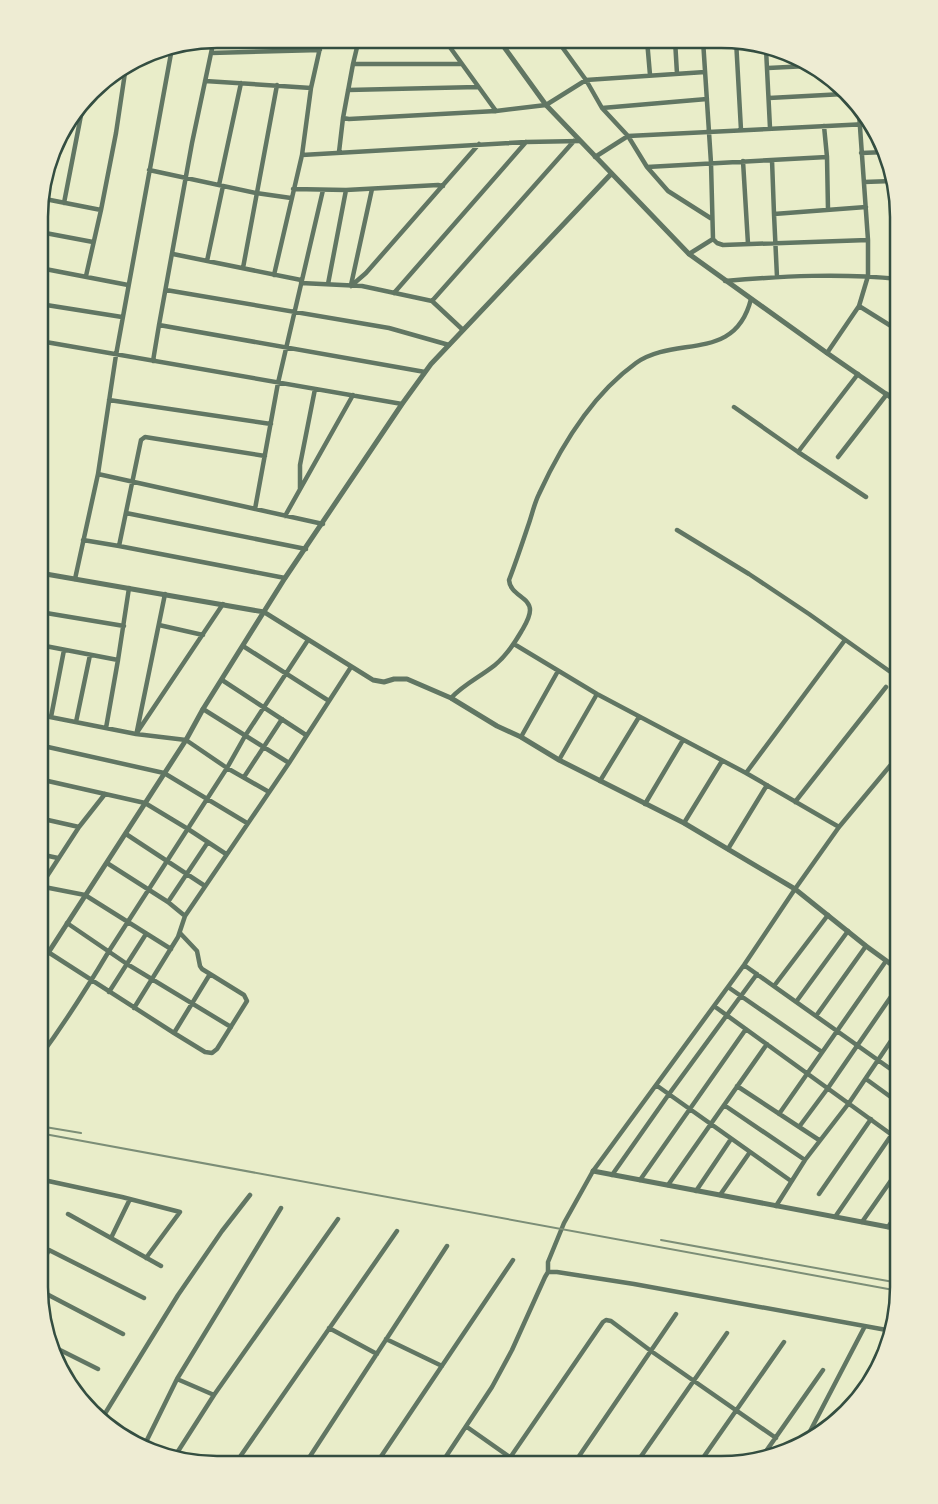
<svg xmlns="http://www.w3.org/2000/svg" width="938" height="1504" font-family="'Open Sans',sans-serif">
	<style>
		.lines { fill: none; stroke-linecap: round; stroke-linejoin: round }
		.minor { stroke: #617663; stroke-width: 4.5 }
		.tertiary { stroke: #617663; stroke-width: 5 }
		.rail { stroke: #7c8e77; stroke-width: 2 }
		.rim { fill: none; stroke: #344e41; stroke-width: 2.5 }
	</style>
	<rect width="100%" height="100%" fill="#e9edc9"/>
	<g class="lines">
		<!-- minor -->
		<path class="minor" d="M359,39L353,64H461
			M444,39L496,111
			M557,40L586,80L602,108L628,136L647,167L827,157
			M647,40L650,75
			M675,40L677,74
			M703,40L711,163L713,239L717,243L723,245L868,240
			M736,40L741,130
			M766,49L770,128
			M211,53L320,50
			M768,68L808,66
			M205,81L311,88L322,39
			M348,90L478,87
			M769,98L844,94
			M602,108L707,99
			M78,110H82L84,103
			M343,118L349,119L496,111L546,105L586,80L705,72
			M824,126L827,157L828,210
			M339,152L343,118L353,64
			M861,153L886,152
			M302,155L311,88
			M595,157L628,136L867,124
			M772,160L774,214
			M743,161L748,244
			M647,167L668,191L712,219
			M149,170L256,193L291,198
			M864,182L892,181
			M219,185L241,83
			M293,189L346,190L438,185L443,186
			M894,190L899,263
			M40,198L101,210L116,133L126,66
			M64,203L82,110
			M40,232L93,242
			M173,254L301,280
			M689,254L713,239
			M207,261L223,186
			M40,268L128,285
			M243,268L277,85
			M274,275L302,155L526,142L580,141
			M86,276L101,210
			M777,277L774,214L866,207
			M725,281C783,276 841,273 899,279
			M301,283L362,286L432,301
			M328,284L346,190
			M351,285L372,189
			M351,286L366,273L479,144
			M166,290L389,328L449,345
			M394,293L526,142
			M40,304L122,317
			M859,306L899,331
			M159,325L425,372
			M463,330L432,301L574,141
			M40,341L402,404
			M827,353L859,306L868,276V240L859,113
			M153,361L159,325L192,143L214,39
			M109,400L271,424
			M734,407L798,452L866,497
			M798,452L858,374
			M265,456L145,437L141,440L119,546L285,578
			M838,457L887,394
			M98,474L323,524
			M300,489V465L315,389
			M255,509L278,383L323,190
			M126,513L306,549
			M285,516L353,395
			M677,530L749,574L809,614L899,678
			M83,540L119,546
			M75,579L98,474L116,355L172,48
			M40,612L124,626
			M159,625L203,635
			M514,644L597,694L746,773L839,827
			M40,645L118,660L129,588
			M243,646L329,701
			M222,680L306,735
			M451,698C464,684 480,677 495,665C506,656 514,644 521,632C525,625 530,618 530,610C530,597 510,595 509,580C516,562 522,544 528,526C532,515 534,504 539,494C561,446 593,394 636,363C676,335 735,363 751,299
			M203,709L289,763
			M40,715L136,734L186,740L227,768L269,792
			M51,717L64,650
			M76,722L90,655
			M106,728L118,660
			M137,731L165,594
			M136,734L223,604
			M521,737L558,671
			M39,745L164,773L247,823
			M559,760L597,694
			M746,773L845,640
			M244,777L282,719
			M39,779L145,803L188,829L226,854
			M600,781L639,717
			M795,802L886,687
			M645,804L683,740
			M39,818L79,827L105,794
			M684,823L722,761
			M126,834L205,886
			M728,849L767,785
			M39,854L58,858
			M107,863L168,902L185,916
			M39,886L85,895L171,949
			M40,887L79,827
			M168,902L208,842
			M67,923L127,964L231,1027
			M48,952L174,1033L205,1052L212,1053L217,1049L247,1001L244,995L202,969L200,966L197,951L180,933
			M744,965L899,1075
			M774,986L828,915
			M728,987L822,1052
			M109,992L146,934
			M796,1002L848,931
			M714,1006L899,1140
			M134,1008L178,937L185,916L289,763L351,667
			M816,1016L866,946
			M174,1033L210,974
			M39,1058C64,1024 87,988 109,951L227,768L245,736L308,640
			M866,1079L899,1103
			M656,1085L791,1181
			M737,1086L819,1140
			M724,1105L805,1160
			M779,1114L886,961
			M799,1127L828,1088L899,985
			M612,1175L669,1094L757,974
			M39,1179L122,1197L180,1212L146,1258
			M640,1180L746,1029
			M668,1185L767,1044
			M696,1191L731,1139
			M819,1194L871,1119
			M720,1195L750,1152
			M776,1206L805,1160L849,1103L899,1029
			M68,1214L161,1266
			M835,1217L899,1124
			M862,1222L899,1169
			M888,1227L899,1211
			M111,1238L130,1199
			M39,1269L49,1250L144,1298
			M548,1272V1262L564,1223L593,1171L744,965L795,889L839,827L899,755
			M39,1290L123,1334
			M329,1328L377,1354
			M386,1339L442,1366
			M50,1345L98,1369
			M214,1395L338,1219
			M92,1408L105,1414
			M101,1420L178,1295L222,1231L250,1195
			M467,1427L521,1465
			M806,1439L865,1326
			M145,1444L177,1379L281,1208
			M175,1456L214,1395L177,1379
			M762,1457L823,1370
			M235,1464L397,1231
			M305,1464L447,1246
			M376,1464L513,1260
			M441,1464L492,1387L512,1350L545,1277L548,1272H557L634,1284L892,1331
			M505,1465L603,1322L606,1320L611,1321L651,1351L776,1438
			M573,1465L676,1314
			M635,1465L727,1333
			M698,1465L784,1342"/>
		<!-- tertiary -->
		<path class="tertiary" d="M499,40L546,105L689,254L827,353L899,403
			M40,573L264,612L373,680L384,682L394,679H407L451,698L497,726L521,737L559,760L684,823L795,889L866,946L899,970
			M39,967L186,740L203,709L285,578L402,404L431,364L611,174
			M593,1171L899,1229"/>
		<!-- rail -->
		<path class="rail" d="M39,1126L81,1133
			M39,1133L899,1291
			M661,1240L899,1283"/>
	</g>
	<!-- crop -->
	<path d="M0 0H938V1504H0ZM217 48H721A169 169 0 0 1 890 217V1287A169 169 0 0 1 721 1456H217A169 169 0 0 1 48 1287V217A169 169 0 0 1 217 48Z" fill="#eeecd3" fill-rule="evenodd"/>
	<path class="rim" d="M217 48H721A169 169 0 0 1 890 217V1287A169 169 0 0 1 721 1456H217A169 169 0 0 1 48 1287V217A169 169 0 0 1 217 48Z"/>
</svg>
